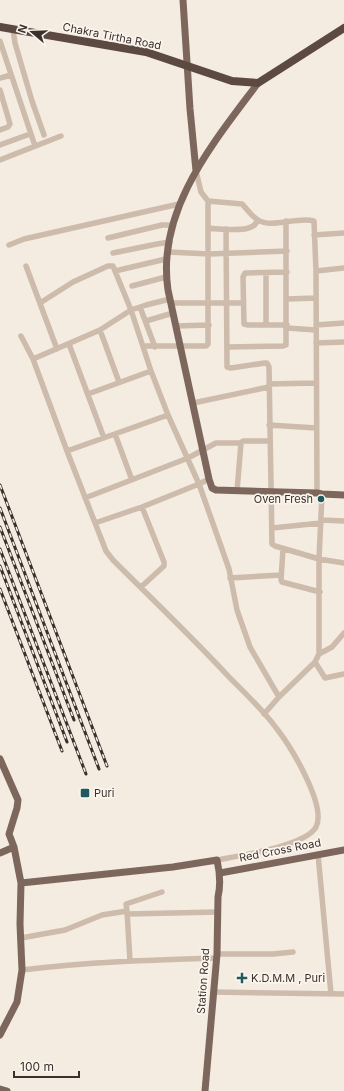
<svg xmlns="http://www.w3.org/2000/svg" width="344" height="1091" font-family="Inter,sans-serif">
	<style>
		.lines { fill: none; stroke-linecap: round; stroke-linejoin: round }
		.minor { stroke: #cdbbac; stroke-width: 5.5 }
		.major { stroke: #7d675c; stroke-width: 7 }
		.highway { stroke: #5c4a42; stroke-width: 8 }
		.rail-casing { stroke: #3b302b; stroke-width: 3 }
		.rail { stroke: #fbf5ee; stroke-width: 1.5; stroke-dasharray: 4.5; stroke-linecap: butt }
		.poi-dot { fill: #1f5a5e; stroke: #fbf5ee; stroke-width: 1.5 }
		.labels { text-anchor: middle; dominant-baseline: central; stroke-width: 3.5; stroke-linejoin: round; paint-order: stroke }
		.street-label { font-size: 11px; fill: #3b302b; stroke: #fbf5ee }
		.poi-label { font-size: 11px; fill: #3b302b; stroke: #fbf5ee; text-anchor: start }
	</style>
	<rect width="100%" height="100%" fill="#f4ebe1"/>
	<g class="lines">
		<!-- minor -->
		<path class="minor" d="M13,30L15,43L32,101L44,135
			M0,41L35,146
			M0,78L11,75
			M0,90L10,124L8,127L0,130
			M0,145L30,134
			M0,160L61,136
			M196,171L201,192L208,201L242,204C247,209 251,216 258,220C272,229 298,216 314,221L316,271L317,493
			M208,228C218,229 244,231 251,227C255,226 256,223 258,220
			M226,229L227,365V367L231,368L265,363H267L269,367L272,544L275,546L319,559L344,563
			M314,235L344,233
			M108,238L162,225H173
			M9,245L24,239L179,204
			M168,252L209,254L287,251
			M113,253L157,244L170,242
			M26,266L57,349
			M115,271L166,259
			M316,271L344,268
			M287,272L247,273H245L243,277L244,324L248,325H287
			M266,273V325
			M132,286L166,277
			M287,299L316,298
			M40,303L73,282L108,266H113L131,310L151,371L168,415L199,484L142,507L95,523
			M171,303H243
			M140,307L155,347
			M146,321L173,313
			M316,325L344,323
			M176,326L209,325
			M287,328L316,330
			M100,330L119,382
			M21,336L33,359L67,451L106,551L113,560C152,599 192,637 230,678C246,694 264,711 277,729C291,747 327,806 316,827C306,846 238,856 217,860
			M316,343L344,342
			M69,344L104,438
			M143,346H206L208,344V201
			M227,347L283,346L286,345V221
			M33,359L100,330L131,310L146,305L170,299
			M269,384L316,383
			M88,394L151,371
			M193,403L269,387
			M269,425L316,428
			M115,434L132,480
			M67,451L168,415
			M209,479L199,484L229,569L237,610L250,647L279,697
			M237,491L241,443L243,441H270
			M85,498L188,458L216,443H241
			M322,520L344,521
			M272,528L321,523
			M283,549L281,580L282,582L320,592
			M230,578L281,575
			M141,587L164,566V562L142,507
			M319,654L332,647L344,633
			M315,662L325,678L344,674
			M264,714L279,697L315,662L319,654V559L322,494
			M318,854L331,994
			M127,911L126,904L162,892
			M127,914L218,912
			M21,938L65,930L102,915L127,911L130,961
			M217,954H273L293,952
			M22,970C87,962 151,960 216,958
			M213,992L344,994"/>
		<!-- major -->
		<path class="major" d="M183,0L190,109L196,171
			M258,83C214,142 156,210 168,290L209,479L212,488L216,490L317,493L322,494L344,495
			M0,759L18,800L17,808L9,834L14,847L21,883L20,924L22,970L17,1002L0,1035
			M0,853L14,847
			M220,873L344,850
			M21,883L173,867L217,860C220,873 221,884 218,897L217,954L205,1091
			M0,1089L7,1091"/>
		<!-- highway -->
		<path class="highway" d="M0,27L146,52L232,81L258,83L344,28"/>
		<defs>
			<path id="rail" d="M0,485L107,766
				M0,508L99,769
				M0,527L74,720
				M0,549L86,774
				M0,566L67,742
				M0,589L62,751"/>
		</defs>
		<!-- rail casing -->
		<use href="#rail" class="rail-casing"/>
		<!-- rail -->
		<use href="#rail" class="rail"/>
	</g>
	<!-- markers -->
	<g class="poi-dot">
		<circle cx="321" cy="499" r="4"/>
		<rect x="80" y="788" width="10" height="10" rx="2"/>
		<path d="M240 972h4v4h4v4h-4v4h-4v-4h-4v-4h4z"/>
	</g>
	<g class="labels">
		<!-- street labels -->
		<g class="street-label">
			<text transform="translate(112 36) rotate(11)">Chakra Tirtha Road</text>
			<text transform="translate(280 850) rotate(-11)">Red Cross Road</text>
			<text transform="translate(203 981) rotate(-86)">Station Road</text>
		</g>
		<!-- poi labels -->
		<g class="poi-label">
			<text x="313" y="499" text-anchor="end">Oven Fresh</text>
			<text x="94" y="793">Puri</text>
			<text x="251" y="978">K.D.M.M , Puri</text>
		</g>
	</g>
	<!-- north arrow -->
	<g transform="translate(32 32) rotate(289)" stroke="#fbf5ee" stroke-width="3" paint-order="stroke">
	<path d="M0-3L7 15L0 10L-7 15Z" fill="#3b302b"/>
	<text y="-6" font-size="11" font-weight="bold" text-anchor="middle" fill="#3b302b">N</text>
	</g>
	<!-- scale -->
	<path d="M14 1071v6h65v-6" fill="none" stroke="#3b302b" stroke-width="2"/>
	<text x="20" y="1071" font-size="12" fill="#3b302b" stroke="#fbf5ee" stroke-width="3" paint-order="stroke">100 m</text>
</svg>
